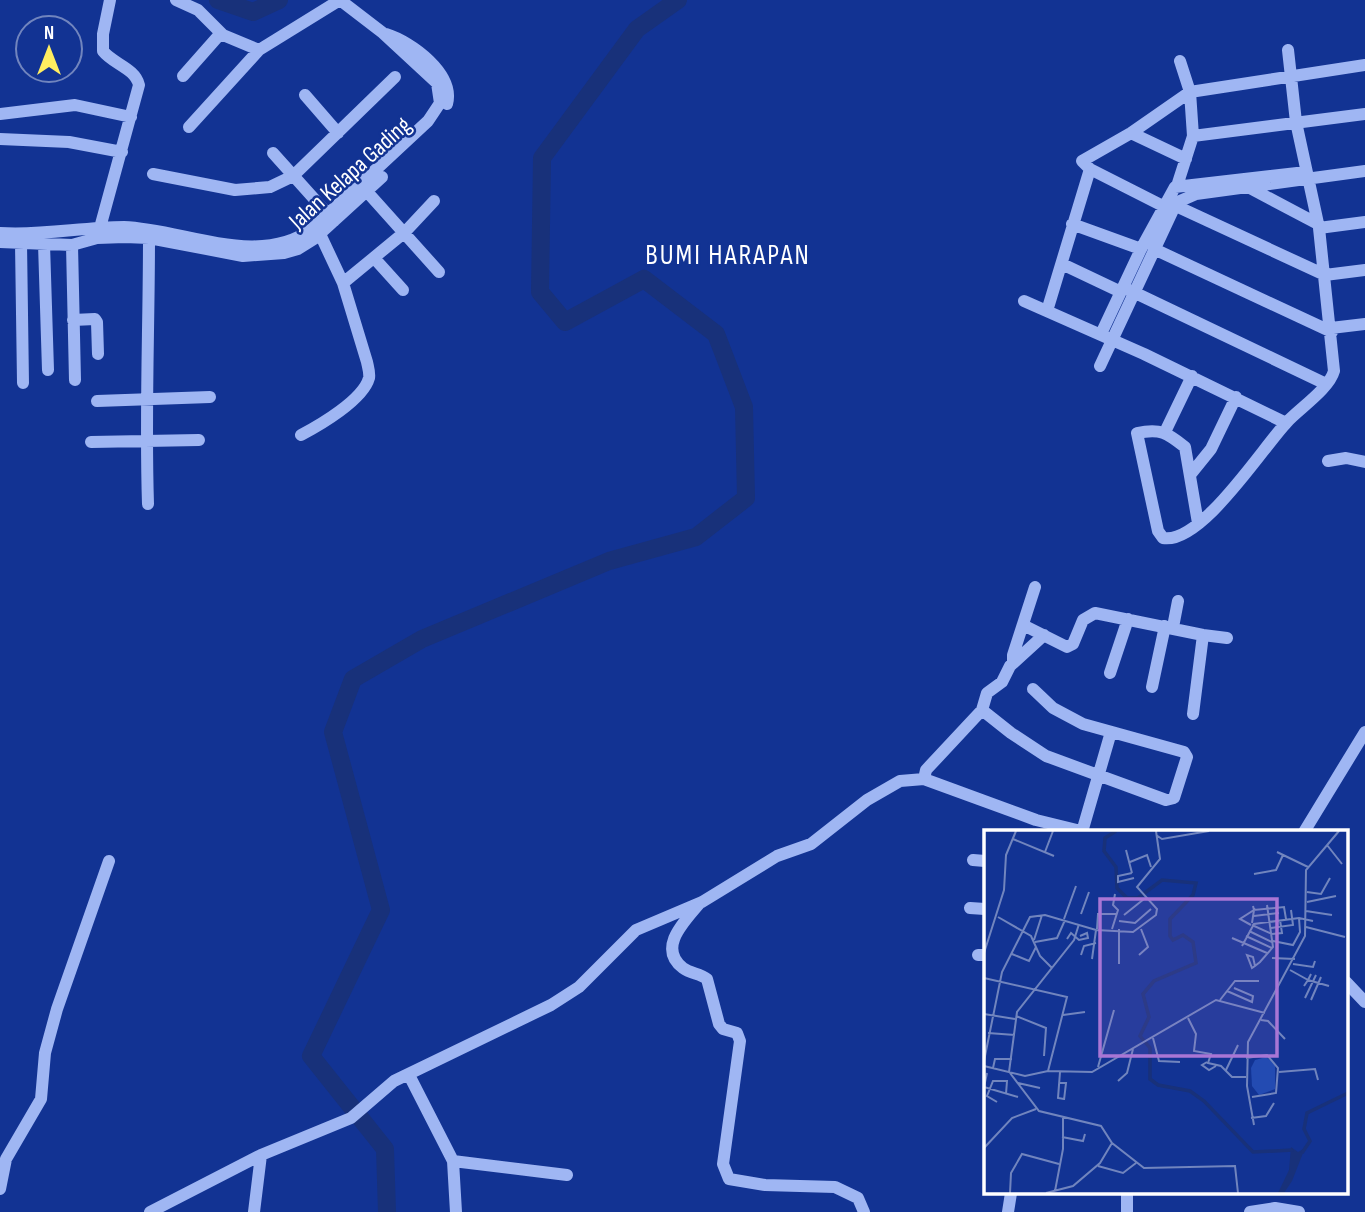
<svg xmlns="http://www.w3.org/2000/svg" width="1365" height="1212" font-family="'Sofia Sans Condensed',sans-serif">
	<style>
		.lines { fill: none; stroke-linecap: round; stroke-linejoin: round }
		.river { stroke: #18317a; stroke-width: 18 }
		.minor { stroke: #9fb6f3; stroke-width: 12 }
		.labels { text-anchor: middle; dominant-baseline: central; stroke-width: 5; stroke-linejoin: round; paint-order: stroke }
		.street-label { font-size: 24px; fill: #fff; stroke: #123393 }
		.quarter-label { font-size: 28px; letter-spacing: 2px; fill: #fff; stroke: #123393 }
		.inset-river { fill: none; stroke: #18317a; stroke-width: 3.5 }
		.inset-road { fill: none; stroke: #7185be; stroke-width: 2 }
		.view { fill: #a976d5; fill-opacity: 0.15; stroke: #a976d5; stroke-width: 3.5 }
		.inset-edge { fill: none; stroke: #fff; stroke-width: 3.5 }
	</style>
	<rect width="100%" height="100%" fill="#123393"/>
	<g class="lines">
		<!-- river -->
		<path class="river" d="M218,0L253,12L279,0
			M387,1212L385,1149L311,1056L381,910L333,732L353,679L422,639L609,561L696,537L746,498L744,407L716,334L644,279L565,322L540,292L542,158L637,29L678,0"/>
		<!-- minor -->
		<path class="minor" d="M176,0L198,10L223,35L259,50
			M386,34C412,42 455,74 447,104
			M1180,61L1190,92L1365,65
			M183,76L221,33
			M305,95L338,133
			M0,114L75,105L131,117
			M1131,133L1186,159
			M1193,136L1365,114
			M0,139L69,142L122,152
			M273,153L334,221
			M153,174L235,190L270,187L293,176L395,77
			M361,185L439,272
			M1248,187L1318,224
			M1163,206L1090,169L1082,161L1131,133L1190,92L1193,136L1177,186
			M1176,206L1325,275L1365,270
			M1072,224L1141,249
			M1319,228L1365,222
			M0,233C42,236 82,227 124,227C184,229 259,269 313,228L428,121L440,103L437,83L383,33L340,0L259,50L189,127
			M98,235L139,85C135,68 113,64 103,51V34L110,0
			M0,242L72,245L97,238L125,237L149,238L243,256L284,253L298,249L314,239L382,177
			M21,243L23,383
			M44,244L48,370
			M72,245L75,380
			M1154,249L1332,332
			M375,259L403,290
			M1062,264L1121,292
			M343,283L405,232L434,201
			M1127,289L1326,384
			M1024,301L1144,354L1286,423
			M1047,311L1090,169
			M73,320L95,319L97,322L98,354
			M1331,328L1365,324
			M1101,334L1141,249L1175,187L1306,172
			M1100,366L1173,210L1180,201L1196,194L1365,171
			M97,401L210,397
			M1165,432L1192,376
			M301,435C320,425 363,400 369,378C370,373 368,367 367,362L343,283L320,234
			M91,442L199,440
			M1328,461L1346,458L1365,462
			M1190,475L1211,449L1236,397
			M148,504C145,415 149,327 149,238
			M1198,523L1185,447C1167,433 1161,428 1137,433L1158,531L1163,538C1201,545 1263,447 1287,422C1300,408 1329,389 1334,371L1319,228L1296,122L1288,50
			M1023,625L1067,647L1073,644L1083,620L1095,613L1203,635L1227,638
			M1173,627L1178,601
			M1013,663V655L1035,587
			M1110,673L1128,619
			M1152,687L1165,626
			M982,710L1011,733L1046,756L1166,800L1174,798L1187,757L1184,752L1083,724L1053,708L1033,689
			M1193,714L1203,635
			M924,779L926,770L982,710L987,693L1002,682L1010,666L1044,635
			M1082,832L1111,732
			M1304,832L1365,732
			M973,860L985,861
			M699,904C684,922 657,948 683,968C691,974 700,973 707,979L719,1024L723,1029L737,1033L740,1041L723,1164L729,1179L765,1185L835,1187L858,1198L864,1212
			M970,908L985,909
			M978,955H985
			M1346,982L1365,1002
			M409,1075L453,1161L456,1212
			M453,1161L567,1175
			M0,1189L6,1159L41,1099L45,1053L57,1009L109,861
			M150,1212L261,1155L351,1118L394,1081L551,1005L579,987L636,930L702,902L777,856L811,844L867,800L900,781L924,779L1036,820L1085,832
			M254,1212L261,1155
			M1008,1212L1011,1193
			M1127,1212V1193
			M1250,1212L1275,1208L1299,1212"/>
	</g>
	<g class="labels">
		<!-- street labels -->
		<g class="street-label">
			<text transform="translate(350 173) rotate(-42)">Jalan Kelapa Gading</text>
		</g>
		<!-- quarter labels -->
		<g class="quarter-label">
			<text x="728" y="255">BUMI HARAPAN</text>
		</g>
	</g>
	<!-- overview -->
	<g transform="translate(984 830)">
		<rect width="364" height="364" fill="#123393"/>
		<path d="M282,227L291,234V259L275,265L268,256L267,238L271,230Z" fill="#234bb2"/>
		<path d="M307,317L314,322L321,318L308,351L300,363H294L305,340Z" fill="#18317a"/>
		<path class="inset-river" d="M132,1L121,8L120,21L132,37L133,58L143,68H154L178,50L212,53L209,65L186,89V106L189,110L199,105L209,112L212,133L170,151L159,164L165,187L156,206L166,218V249L174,255L206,261L220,271L269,322L309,320M318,323L326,311L320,299L323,283L364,263"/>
		<path class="inset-road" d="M172,5L178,9L225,1M29,9L70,26M343,15L358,34M142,20L148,43M61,22L69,1M293,22L324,37M146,32L163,25L167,37M148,43L134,46V52L150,48M270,44L292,40L299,25M323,62L337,64L346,48M323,72L352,66M269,76L270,80L300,77L302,89M322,81L348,85M97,84L105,62M140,85L160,69M270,86L295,83M14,87L47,106L56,126L68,138M80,89L92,56M135,91L151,93L167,79M267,95L256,89L270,80L268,93M268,95L288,104L298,103L296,90M322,97L361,107M287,98L309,95L307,80M113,99L114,84H132M128,99L134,80L129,75L131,64M265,101L288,112M262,106L288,118M248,108L283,123M83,109L87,103L95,110L104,108L103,103L96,106M50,110L58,85M289,111L309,115L316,102L315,88M51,112L73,108L81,90M258,116L270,94L315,88L329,91M0,123L20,60L22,25L32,1M28,124L45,131L52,117M97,125L100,116L112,113M155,125L164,117L157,99M288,128L311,129M108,129L112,100M135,134V99M309,134L329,137L331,131M271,136L269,127L263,125L268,138L271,136L276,132L289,117L283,75M306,140L324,150L320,156M327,144L324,150L345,156M0,148L83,167L64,241M243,161L268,172L269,166L250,158M321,168L332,145M236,170L251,151H275M327,170L337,147M0,184L31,189M79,185L101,182M32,186L62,198L60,226M204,188L212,204L210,221L227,224L224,233L237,236L248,247H262M277,190L284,191L301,209M4,203L31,205M169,208L175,231L196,232M262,228L283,225L294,238L292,263L268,267M0,231L18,142L46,87L61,85L112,100L149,102L172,85L173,79L153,57L176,29L172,1M223,232L218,235L225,240L232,236M0,236L41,246L64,241L108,242L232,170L281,183M114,237L130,180M9,238L11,229H28M242,240L254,215M25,242L33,182L90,110L95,94M76,242L74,268L80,269M295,242L331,239L334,250M3,243L0,257L34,267M26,243L55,281L117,296L128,313L160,338L251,336L254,363M134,251L143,243L149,219M34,253L56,258M75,253H82L80,270M13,272L3,266L9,251H23L22,264M267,288L282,286L290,273M270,295L263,256L264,212L321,106L322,40L355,1M78,307L99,311L101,304M0,318L28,288L52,279M114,336L139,343L152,333M71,361L79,319V287M26,363L27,343L38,324L75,334M62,363L89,356L116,333L128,313"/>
		<path class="view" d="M116,69H293V226H116Z"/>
		<rect width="364" height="364" class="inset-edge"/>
	</g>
	<!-- north arrow -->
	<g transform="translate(49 49)"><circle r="33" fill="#123393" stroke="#7185be" stroke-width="2"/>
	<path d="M0-5L12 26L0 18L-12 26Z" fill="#ffed60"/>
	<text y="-10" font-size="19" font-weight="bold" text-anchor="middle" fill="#ffffff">N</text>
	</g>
</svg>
